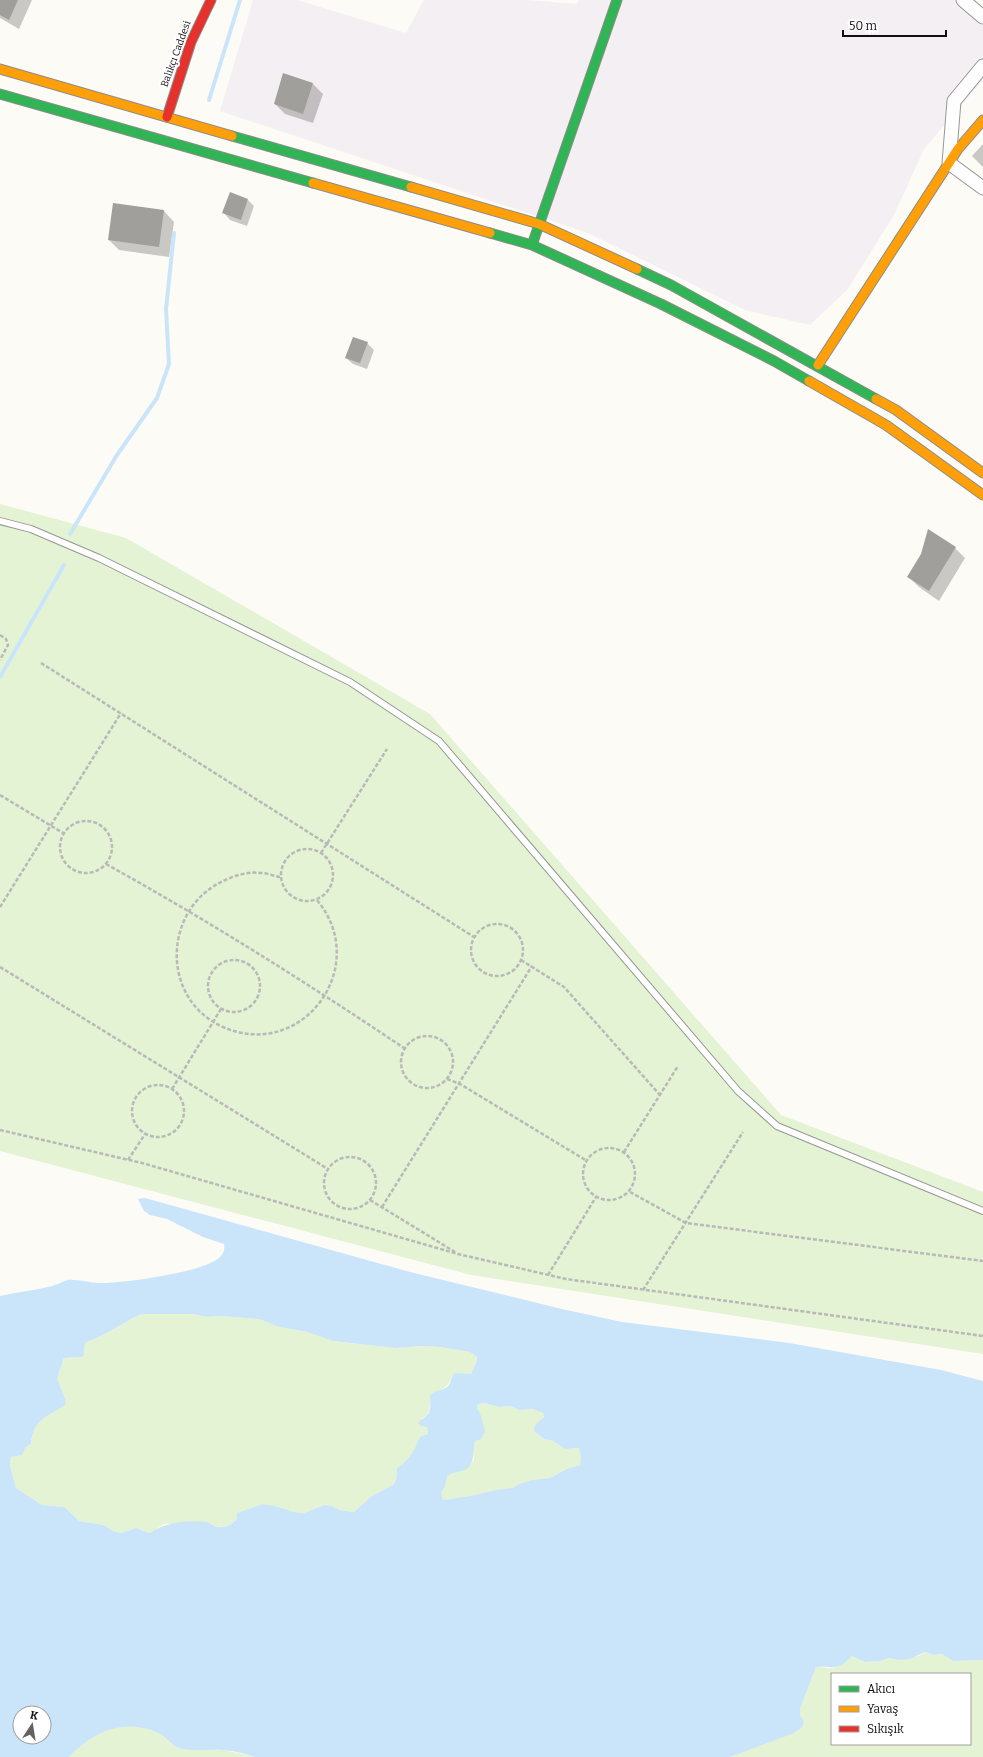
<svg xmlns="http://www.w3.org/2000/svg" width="983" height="1757" font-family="Bitter,serif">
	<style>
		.industrial { fill: #f4eff2 }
		.green { fill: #e4f3d4; fill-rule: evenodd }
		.water { fill: #cae5f9; fill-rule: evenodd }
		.shadow { fill: #0003 }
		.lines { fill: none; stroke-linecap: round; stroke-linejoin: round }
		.stream { stroke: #cae5f9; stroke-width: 4 }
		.building { fill: #a09f9b }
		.lane-casing { stroke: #969694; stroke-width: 8 }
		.street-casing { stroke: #969694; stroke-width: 15 }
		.fast-casing { stroke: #8d8c8a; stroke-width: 11 }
		.slow-casing { stroke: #8d8c8a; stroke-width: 11 }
		.jam-casing { stroke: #8d8c8a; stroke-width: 11 }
		.path { stroke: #b9b9b8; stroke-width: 2.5; stroke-dasharray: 4 2; stroke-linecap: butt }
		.lane { stroke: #fffefe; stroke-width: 6 }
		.street { stroke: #fffefe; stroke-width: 13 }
		.fast { stroke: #30b455; stroke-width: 9 }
		.slow { stroke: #ff9f0a; stroke-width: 9 }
		.jam { stroke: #e5322d; stroke-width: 9 }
		.labels { text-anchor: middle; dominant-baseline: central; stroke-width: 4; stroke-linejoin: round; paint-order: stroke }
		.street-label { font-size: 10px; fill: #101010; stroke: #fff }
	</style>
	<rect width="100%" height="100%" fill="#fcfbf6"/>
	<!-- industrial -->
	<path class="industrial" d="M253,0H297L406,33L424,0H527L577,4L579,0H972L983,9V80L924,149L894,215L847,290L810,325L745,310L588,233L220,111Z"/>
	<!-- green -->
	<path class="green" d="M0,504L126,538L430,714L781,1115L983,1192V1354L471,1275L0,1151Z
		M141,1314H193L207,1317L219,1316L259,1319L279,1327L307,1332L333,1341L395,1348L422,1346L440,1347L470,1352L477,1357V1361L471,1374L452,1376C449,1388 440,1390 430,1396C430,1406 431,1414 421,1419L427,1427L428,1434L418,1442L415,1452L408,1461L397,1468L396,1479L393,1485L354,1512L340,1510L332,1506L324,1505L304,1513L294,1512L262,1504L238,1513L237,1519C228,1528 219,1529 209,1523L164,1524L150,1533L136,1528L121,1533L113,1531L104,1525L79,1521L65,1507L42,1505L16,1488L10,1466L11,1457L31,1444C33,1415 51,1418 66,1401L57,1378L64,1358L82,1357L84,1355L85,1343C106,1335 122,1324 141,1314Z
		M485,1403L498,1407L510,1406L519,1410L533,1409L543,1413L544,1416L534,1431L544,1439L553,1441L565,1449L579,1448L581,1458L580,1465L565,1469L550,1478L519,1484L513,1488L503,1490H496L470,1496L443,1500L441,1492L445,1487L446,1476L452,1472H461L474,1460L473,1450L477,1410L478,1404Z
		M925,1652L934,1655L942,1654L953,1661L983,1660V1757H730L804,1721L800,1715V1709L816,1667C821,1666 827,1669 832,1668C839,1667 847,1661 852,1656L865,1662L880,1661L889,1658L898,1660L919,1656ZM832,1674H970V1744H832Z
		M126,1725L143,1727L158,1733L167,1737L171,1743L185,1749L224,1750L255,1757H69C87,1738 101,1731 126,1725Z"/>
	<!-- water -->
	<path class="water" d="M145,1198L410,1272L562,1309L622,1322L789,1343L840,1352L941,1370L983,1381V1660L953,1661L942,1654L934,1655L925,1652L910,1659L898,1660L889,1658L880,1661L865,1662L852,1656C835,1673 835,1665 816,1667L800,1709V1715L804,1721L802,1727L794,1733L730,1757H255C245,1754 233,1750 222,1750C209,1749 192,1752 179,1748C171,1745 167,1737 160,1734C126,1717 94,1731 69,1757H0V1296C16,1292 32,1291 48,1287C55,1286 61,1282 68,1280C78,1279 89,1283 99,1283C119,1284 207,1272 220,1257C224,1253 225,1249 224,1244L203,1237L167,1219L150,1215L144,1211L138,1199ZM141,1314H193L207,1317L219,1316L259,1319L279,1327L307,1332L333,1341L395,1348L422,1346L440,1347L470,1352L477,1357V1361L471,1374L455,1373C450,1377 452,1383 447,1387C442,1391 434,1390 430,1396C430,1402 432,1411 426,1416C423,1419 421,1419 418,1423L421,1426L427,1427L428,1434L420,1437C414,1451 410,1460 397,1468L396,1479L393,1485L372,1496L354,1512L340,1510L332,1506L324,1505L304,1513L294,1512L275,1506L262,1504L237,1513V1519C231,1525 224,1529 215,1526C212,1525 210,1523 207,1522C188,1520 166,1522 150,1533L136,1528L121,1533L113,1531L104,1525L79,1521L65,1507L42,1505L16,1488L10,1466L11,1457L22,1455L25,1448L31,1444C33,1419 47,1417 65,1405L66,1401L57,1378L64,1358L82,1357L84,1355L85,1343C106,1335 121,1324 141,1314ZM485,1403L498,1407L510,1406L519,1410L533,1409L543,1413L544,1417L535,1425L534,1431L544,1439L553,1441L565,1449L579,1448L581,1458L580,1465L566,1469L550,1478L533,1480L519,1484L513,1488L496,1490L470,1496L443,1500L441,1492L445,1487L447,1476C452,1472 456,1473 462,1471C476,1467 472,1452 475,1441L481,1439L485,1431L480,1413L477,1409L478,1404ZM20,1713H44V1737H20Z"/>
	<!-- shadow -->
	<path class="shadow" d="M0,0H32L19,29L0,18Z
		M313,84L323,94L313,123L285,114L275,104Z
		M983,144V167L972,156Z
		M248,200L254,206L247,226L230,220L224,213Z
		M164,211L174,222L169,257L119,250L109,240Z
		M367,343L374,350L367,369L353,364L346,358Z
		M955,548L965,558L939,601L919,587L909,577Z"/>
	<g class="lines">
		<!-- stream -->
		<path class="stream" d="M209,100L240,0
			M70,534L117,455L157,398L169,364L166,309L174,233
			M0,677L64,565"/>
	</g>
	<!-- building -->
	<path class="building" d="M0,0H18L9,20L0,15Z
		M283,73L313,83L303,114L274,104Z
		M230,192L248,199L241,220L222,213Z
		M113,203L164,210L159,247L108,240Z
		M353,337L368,342L360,363L345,358Z
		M928,529L956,547L929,591L907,577L921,554Z"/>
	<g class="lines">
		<defs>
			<path id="lane" d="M0,521L31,529L99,558L350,682L439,741L738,1091L777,1126L983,1211"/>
			<path id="street" d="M963,0L983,17
				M983,66L954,101L949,163L983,188"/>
			<path id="fast" d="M0,94L313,183
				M232,136L411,187
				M490,233L532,245L661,304L774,361L809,381
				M532,245L617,0
				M637,269L671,285L876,399"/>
			<path id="slow" d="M0,69L232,136
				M313,183L490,233
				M411,187L539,224L637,269
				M818,365L958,149L983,120
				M809,381L886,425L983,495
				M876,399L896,410L983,473"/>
			<path id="jam" d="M167,117L191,42L211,0"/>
		</defs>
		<!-- lane casing -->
		<use href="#lane" class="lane-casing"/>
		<!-- street casing -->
		<use href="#street" class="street-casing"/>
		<!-- fast casing -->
		<use href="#fast" class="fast-casing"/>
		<!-- slow casing -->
		<use href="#slow" class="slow-casing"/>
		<!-- jam casing -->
		<use href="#jam" class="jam-casing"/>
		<!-- path -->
		<path class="path" d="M0,635L6,639L8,645L0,660
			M41,663L474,937
			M0,795L63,833
			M60 847a26 26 0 1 1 52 0a26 26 0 1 1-52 0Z
			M281 875a26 26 0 1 1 52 0a26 26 0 1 1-52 0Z
			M321,853L387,749
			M106,864C209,921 307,983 404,1048
			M280,877C274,876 267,873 260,873C246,871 231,877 219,883C162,914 162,1000 223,1027C303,1062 373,965 316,899
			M0,907L121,713
			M471 950a26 26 0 1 1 52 0a26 26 0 1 1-52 0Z
			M208 986a26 26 0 1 1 52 0a26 26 0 1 1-52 0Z
			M521,960L564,987L660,1095
			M0,967L328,1169
			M401 1062a26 26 0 1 1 52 0a26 26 0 1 1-52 0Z
			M447,1079L460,1084L587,1161
			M132 1111a26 26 0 1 1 52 0a26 26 0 1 1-52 0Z
			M172,1089L221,1009
			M0,1130L142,1163L458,1254L566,1279L983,1336
			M583 1174a26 26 0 1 1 52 0a26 26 0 1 1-52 0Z
			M624,1152L678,1066
			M324 1183a26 26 0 1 1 52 0a26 26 0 1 1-52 0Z
			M128,1160L145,1134
			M630,1192L686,1223L983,1261
			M370,1200L455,1252
			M382,1207L532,966
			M548,1275L596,1197
			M643,1290L743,1132"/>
		<!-- lane -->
		<use href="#lane" class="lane"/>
		<!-- street -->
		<use href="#street" class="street"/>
		<!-- fast -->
		<use href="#fast" class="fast"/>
		<!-- slow -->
		<use href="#slow" class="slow"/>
		<!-- jam -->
		<use href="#jam" class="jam"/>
	</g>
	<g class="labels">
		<!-- street labels -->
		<g class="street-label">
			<text transform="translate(176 54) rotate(-70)">Balıkçı Caddesi</text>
		</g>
	</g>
	<!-- legend -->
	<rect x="831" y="1673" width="140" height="72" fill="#ffffff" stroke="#9f9f9f"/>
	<rect x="839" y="1686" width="20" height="6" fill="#30b455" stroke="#9f9f9f"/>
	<text x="867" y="1693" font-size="12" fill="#101010">Akıcı</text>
	<rect x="839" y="1706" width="20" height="6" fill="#ff9f0a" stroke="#9f9f9f"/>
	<text x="867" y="1713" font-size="12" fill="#101010">Yavaş</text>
	<rect x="839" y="1726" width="20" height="6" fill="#e5322d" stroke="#9f9f9f"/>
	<text x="867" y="1733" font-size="12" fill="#101010">Sıkışık</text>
	<!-- north arrow -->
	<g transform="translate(32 1725) rotate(12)"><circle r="19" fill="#ffffff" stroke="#9f9f9f"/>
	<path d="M0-3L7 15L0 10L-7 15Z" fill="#636260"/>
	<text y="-6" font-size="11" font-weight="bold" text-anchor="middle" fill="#101010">K</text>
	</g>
	<!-- scale -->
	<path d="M843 30v6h103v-6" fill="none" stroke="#101010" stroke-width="2"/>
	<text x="849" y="30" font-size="12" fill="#101010" stroke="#ffffff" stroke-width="3" paint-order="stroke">50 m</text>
</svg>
